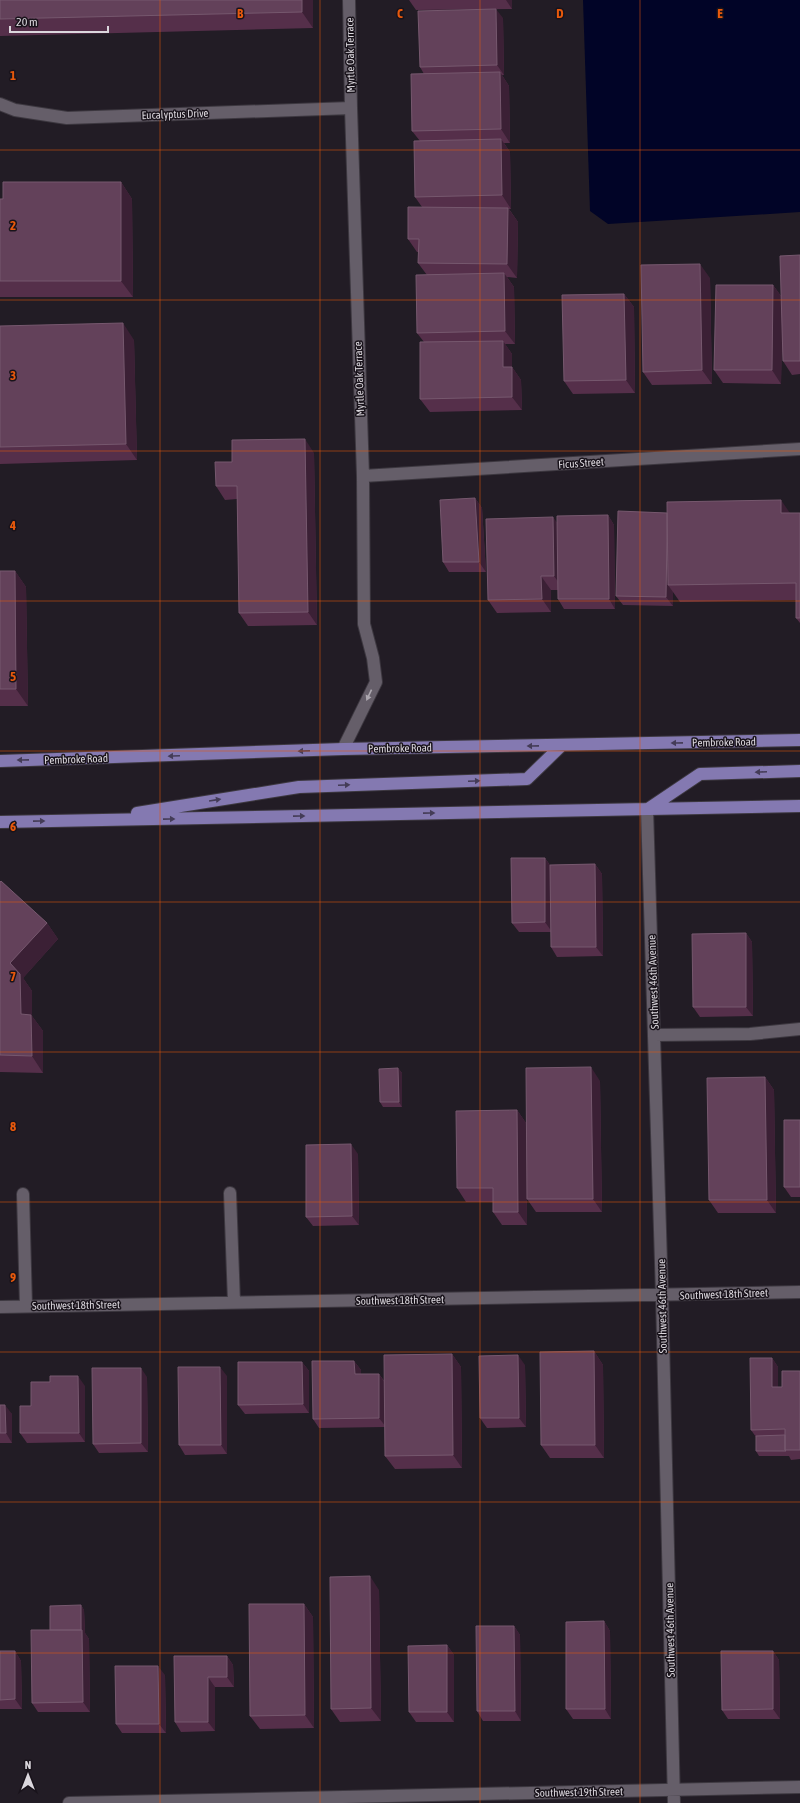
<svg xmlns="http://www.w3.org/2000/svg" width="800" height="1803" font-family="'Asap Condensed',sans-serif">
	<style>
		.water { fill: #010427 }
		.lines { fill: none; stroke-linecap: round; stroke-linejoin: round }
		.minor-casing { stroke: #3d3840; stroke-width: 14 }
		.major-casing { stroke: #3d3840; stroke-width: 14 }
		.minor { stroke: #655e69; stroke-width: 12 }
		.major { stroke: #8479b1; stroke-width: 12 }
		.wall { fill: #552f4a }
		.shaded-wall { fill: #3b2035 }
		.building { fill: #63415a; stroke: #76586e }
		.oneway { fill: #aca7af }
		.oneway2 { fill: #443c57 }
		.grid { fill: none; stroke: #e8590c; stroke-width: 1; stroke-opacity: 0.55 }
		.labels { text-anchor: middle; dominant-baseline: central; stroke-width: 3; stroke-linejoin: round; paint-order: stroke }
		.street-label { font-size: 11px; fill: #dbd7dd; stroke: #19131b }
		.grid-label { font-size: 13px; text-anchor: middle; font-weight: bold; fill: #e8590c; stroke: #19131b; stroke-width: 3; stroke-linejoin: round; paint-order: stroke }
	</style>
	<rect width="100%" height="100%" fill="#221c25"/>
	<!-- water -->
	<path class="water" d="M583,0H800V212L608,224L590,211Z"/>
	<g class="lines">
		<defs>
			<path id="minor" d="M0,104L15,110L67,118L351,108
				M363,476L800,449
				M343,749L376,682L373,658L364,624L363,476L351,108L349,0
				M647,809L662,1295L674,1803
				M654,1035L750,1034L800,1029
				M230,1193L234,1302
				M23,1194L26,1306
				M0,1307L800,1292
				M69,1803L800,1787"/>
			<path id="major" d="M0,761L343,749L800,740
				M648,809L700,774L800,771
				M137,813L299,787L527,779L562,745
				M0,822L800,806"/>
		</defs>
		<!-- minor casing -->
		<use href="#minor" class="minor-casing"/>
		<!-- major casing -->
		<use href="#major" class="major-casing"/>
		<!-- minor -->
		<use href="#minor" class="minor"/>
		<!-- major -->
		<use href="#major" class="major"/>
	</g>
	<!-- wall -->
	<path class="wall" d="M0,0H313V28L0,36Z
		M409,0H512V9L416,10Z
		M503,18L504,75H502L509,86L510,143H504L510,152L511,209H509L518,222L517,278L507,277L514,287L515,344H505L512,354V367L521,380L522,410L430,412L420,399L424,342L417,333L427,275L418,263L419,252H417L408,239L422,207L415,197L420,141L412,131L424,74L420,67Z
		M121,182L132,199L133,297H0V199Z
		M800,255V374L792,375L783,361L782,329L781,384L723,383L714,370L773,285L781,296Z
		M710,278L712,384L652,385L643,372Z
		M624,294L634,307L635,393L573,394L564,381Z
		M0,326L134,340L137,460L0,464Z
		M314,453L317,625L248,626L239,613L237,499L225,500L216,486L232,462Z
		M475,498L482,508L486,572H449L443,562Z
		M667,513H800V623L796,618V600L680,602L673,592V606L623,605L616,596Z
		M608,515L614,525L615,609H564L558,599V590H551V612L497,613L488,600L557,522Z
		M0,571H15L26,587L28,706H0Z
		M545,858L550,865L595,864L602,874L603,956L557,957L551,947V932H519L512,923Z
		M0,882L47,923L58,939L23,978L32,991V1016L43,1031V1073L0,1072Z
		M746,933L752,942L753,1016L700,1017L693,1007Z
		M398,1068L402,1073V1107H383L380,1102Z
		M765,1077L774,1090L776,1213H718L709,1200Z
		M600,1081L602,1212H536L527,1199Z
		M517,1110L526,1123L527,1225H502L493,1212V1202H466L457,1188Z
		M800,1120V1197H791L784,1187Z
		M358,1154L359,1225L313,1226L306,1217Z
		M594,1351L603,1365L604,1458H550L541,1445Z
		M452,1354L461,1367L462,1468L395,1469L385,1456V1427L319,1428L313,1419L354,1361L361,1370V1374H379L385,1382Z
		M772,1358L778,1367V1387H782L800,1371V1459L791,1460L789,1456H759L756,1451V1437L751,1430Z
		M302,1362L309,1371V1413L245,1414L238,1405Z
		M525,1365L526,1427L487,1428L480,1418Z
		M227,1376V1454L185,1455L179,1445Z
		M147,1377L148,1452L99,1453L93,1444Z
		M85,1386V1442L27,1443L20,1433L31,1406Z
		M0,1405L12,1414V1443H0Z
		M379,1590L381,1721L340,1722L331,1709Z
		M304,1604L313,1617L314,1728L260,1729L250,1716Z
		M81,1605L84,1610L85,1633L89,1639L90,1712H38L32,1703L50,1630Z
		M604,1621L610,1631L611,1719H573L566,1709Z
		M514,1626L520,1635L521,1721H483L477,1711Z
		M447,1645L454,1655V1722H416L409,1712Z
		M0,1651H15L21,1661L22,1709H0Z
		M773,1651L779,1660L780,1719H728L722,1710Z
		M174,1656H227L233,1665L234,1687H215V1731L181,1732L175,1722Z
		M165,1675L166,1733H122L116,1724Z"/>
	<!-- shaded-wall -->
	<path class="shaded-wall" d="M302,0H313V28L302,12Z
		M506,0H512V9Z
		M496,9L503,18L504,75L497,65Z
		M500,72L509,86L510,143L501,129Z
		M501,139L510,152L511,209L502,195Z
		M121,182L132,199L133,297L121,281Z
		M508,208L518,222L517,278L507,264Z
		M700,264L710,278L712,384L702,370Z
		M504,273L514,287L515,344L505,331Z
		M773,285L783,299L781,384L772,370Z
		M624,294L634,307L635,393L626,380Z
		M123,323L134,340L137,460L126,444Z
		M503,341L512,354V380L503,367Z
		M512,367L521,380L522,410L512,397Z
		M305,439L314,453L317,625L308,612Z
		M475,498L482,508L486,572L479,562Z
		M781,500L792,516L781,513Z
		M668,513V585L673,592V606L666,597Z
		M608,515L614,525L615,609L609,599Z
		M553,517L563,531L564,590L554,576Z
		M15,571L26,587L28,706L16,689Z
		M541,576L551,590V612L542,599Z
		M545,858L551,867L552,932L545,922Z
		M595,864L602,874L603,956L596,947Z
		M47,923L58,939L23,978L32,991V1016L43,1031V1073L32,1056L21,1014L10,963Z
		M746,933L752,942L753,1016L746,1007Z
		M591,1067L600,1081L602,1212L593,1199Z
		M398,1068L402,1073V1107L399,1102Z
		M765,1077L774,1090L776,1213L767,1200Z
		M517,1110L526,1123L527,1225L518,1212Z
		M351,1144L358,1154L359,1225L352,1216Z
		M594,1351L603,1365L604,1458L595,1445Z
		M452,1354L461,1367L462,1468L453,1455Z
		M518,1355L525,1365L526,1427L519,1418Z
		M772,1358L778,1367V1396L772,1387Z
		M354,1361L361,1370V1383L355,1374Z
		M302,1362L309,1371V1413L303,1404Z
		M220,1367L227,1376V1454L221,1445Z
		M141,1368L147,1377L148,1452L141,1443Z
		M379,1374L385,1383L386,1427L379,1418Z
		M78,1376L85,1386V1442L79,1433Z
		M5,1405L12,1414V1443L6,1433Z
		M370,1576L379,1590L381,1721L371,1708Z
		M304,1604L313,1617L314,1728L305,1715Z
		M81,1605L84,1610L85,1633L89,1639L90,1712L83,1702Z
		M604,1621L610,1631L611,1719L605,1709Z
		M514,1626L520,1635L521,1721L515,1711Z
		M447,1645L454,1655V1722L447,1712Z
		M15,1651L21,1661L22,1709L15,1699Z
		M773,1651L779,1660L780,1719L773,1709Z
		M227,1656L233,1665L234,1687L227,1677Z
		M158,1666L165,1675L166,1733L159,1724Z
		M208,1677L215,1687V1731L208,1722Z"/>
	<!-- building -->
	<path class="building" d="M0,0H302V12L0,19Z
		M496,9L497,65L420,67L418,11Z
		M500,72L501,129L412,131L411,74Z
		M501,139L502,195L415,197L414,141Z
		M3,182H121V281H0V199H3Z
		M408,207L508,208L507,264L418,263L419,239H408Z
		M800,255V361H783L780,256Z
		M700,264L702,370L643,372L641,265Z
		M504,273L505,331L417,333L416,275Z
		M716,285H773L772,370H714Z
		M624,294L626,380L564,381L562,295Z
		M123,323L126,444L0,447V326Z
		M503,341V367H512V397L420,399V342Z
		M305,439L308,612L239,613L237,486H216L215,462H232V440Z
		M475,498L479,562H443L440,500Z
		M781,500V513H800V618H796V583L668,585L667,502Z
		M618,511L667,513V537L666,597L616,596Z
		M608,515L609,599H558L557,516Z
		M553,517L554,576H541L542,599L488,600L486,519Z
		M0,571H15L16,689H0Z
		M511,858H545V922L512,923Z
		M595,864L596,947H551L550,865Z
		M1,881L47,923L10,963L20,974L21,1014L31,1015L32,1056L0,1055V882Z
		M746,933V1007H693L692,934Z
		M591,1067L593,1199H527L526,1068Z
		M398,1068L399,1102H380L379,1069Z
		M765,1077L767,1200H709L707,1078Z
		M517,1110L518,1212H493V1188H457L456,1111Z
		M784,1120H800V1187H784Z
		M351,1144L352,1216L306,1217V1145Z
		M594,1351L595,1445H541L540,1352Z
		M452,1354L453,1455L385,1456L384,1355Z
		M518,1355L519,1418H480L479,1356Z
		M750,1358H772V1387H782V1371H800V1450H785V1429L751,1430Z
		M312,1361H354L355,1374H379V1418L313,1419Z
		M238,1362H302L303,1404L238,1405Z
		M178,1367H220L221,1445H179Z
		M92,1368H141V1443L93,1444Z
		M50,1376H78L79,1433H20V1406H31V1382H50Z
		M0,1405H5L6,1433H0Z
		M785,1435V1450L786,1451H756V1436Z
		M370,1576L371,1708L331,1709L330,1577Z
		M249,1604H304L305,1715L250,1716Z
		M81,1605V1630H50V1606Z
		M604,1621L605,1709H566V1622Z
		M476,1626H514L515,1711H477Z
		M31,1630H82L83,1702L32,1703Z
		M447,1645V1712H409L408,1646Z
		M0,1651H15V1699L0,1700Z
		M721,1651H773V1709L722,1710Z
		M174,1656H227V1677H208V1722H175Z
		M115,1666H158L159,1724H116Z"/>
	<!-- one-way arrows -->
	<defs><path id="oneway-solid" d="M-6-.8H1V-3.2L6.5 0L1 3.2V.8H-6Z"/></defs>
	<use class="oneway" href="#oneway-solid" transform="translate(369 695) rotate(115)"/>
	<g class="oneway2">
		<use href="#oneway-solid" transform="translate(677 743) rotate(179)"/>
		<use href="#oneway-solid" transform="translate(533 746) rotate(179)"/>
		<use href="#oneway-solid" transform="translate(304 751) rotate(178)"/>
		<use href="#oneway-solid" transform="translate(174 756) rotate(178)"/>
		<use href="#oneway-solid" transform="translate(23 760) rotate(179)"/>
		<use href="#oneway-solid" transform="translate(761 772) rotate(178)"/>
		<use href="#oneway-solid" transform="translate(474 781) rotate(-2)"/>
		<use href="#oneway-solid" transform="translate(344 785) rotate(-2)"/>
		<use href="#oneway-solid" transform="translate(215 800) rotate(-9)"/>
		<use href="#oneway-solid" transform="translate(429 813) rotate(-1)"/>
		<use href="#oneway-solid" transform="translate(299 816) rotate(-1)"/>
		<use href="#oneway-solid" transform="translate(169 819) rotate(-1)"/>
		<use href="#oneway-solid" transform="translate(39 821) rotate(-1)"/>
	</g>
	<!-- grid -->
	<path class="grid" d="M160,0V1803M320,0V1803M480,0V1803M640,0V1803M0,150H800M0,300H800M0,451H800M0,601H800M0,751H800M0,902H800M0,1052H800M0,1202H800M0,1352H800M0,1502H800M0,1653H800"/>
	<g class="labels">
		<!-- street labels -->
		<g class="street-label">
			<text transform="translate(350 55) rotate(-91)">Myrtle Oak Terrace</text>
			<text transform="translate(175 114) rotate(-2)">Eucalyptus Drive</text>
			<text transform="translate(359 379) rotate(-92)">Myrtle Oak Terrace</text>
			<text transform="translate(581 463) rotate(-4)">Ficus Street</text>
			<text transform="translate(724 742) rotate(-1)">Pembroke Road</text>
			<text transform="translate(400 748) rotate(-1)">Pembroke Road</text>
			<text transform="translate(76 759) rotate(-2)">Pembroke Road</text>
			<text transform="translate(653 982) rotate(-92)">Southwest 46th Avenue</text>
			<text transform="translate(724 1294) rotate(-2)">Southwest 18th Street</text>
			<text transform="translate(400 1300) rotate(-1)">Southwest 18th Street</text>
			<text transform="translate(76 1305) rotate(-1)">Southwest 18th Street</text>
			<text transform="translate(662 1306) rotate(-91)">Southwest 46th Avenue</text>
			<text transform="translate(670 1630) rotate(-91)">Southwest 46th Avenue</text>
			<text transform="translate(579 1792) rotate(-1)">Southwest 19th Street</text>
		</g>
	</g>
	<g class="grid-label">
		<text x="240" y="18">B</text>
		<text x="400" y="18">C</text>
		<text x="560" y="18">D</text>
		<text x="720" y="18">E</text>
		<text x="13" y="80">1</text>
		<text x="13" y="230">2</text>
		<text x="13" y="380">3</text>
		<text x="13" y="530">4</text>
		<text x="13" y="681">5</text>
		<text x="13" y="831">6</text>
		<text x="13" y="981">7</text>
		<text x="13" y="1131">8</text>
		<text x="13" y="1282">9</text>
	</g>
	<!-- north arrow -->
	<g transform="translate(28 1775)" stroke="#19131b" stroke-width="3" paint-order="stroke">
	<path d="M0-3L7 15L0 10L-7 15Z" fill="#dbd7dd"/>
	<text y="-6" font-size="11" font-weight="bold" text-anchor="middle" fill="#dbd7dd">N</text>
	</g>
	<!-- scale -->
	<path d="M10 26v6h98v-6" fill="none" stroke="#dbd7dd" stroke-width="2"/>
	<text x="16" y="26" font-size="12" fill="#dbd7dd" stroke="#19131b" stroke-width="3" paint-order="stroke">20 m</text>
</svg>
